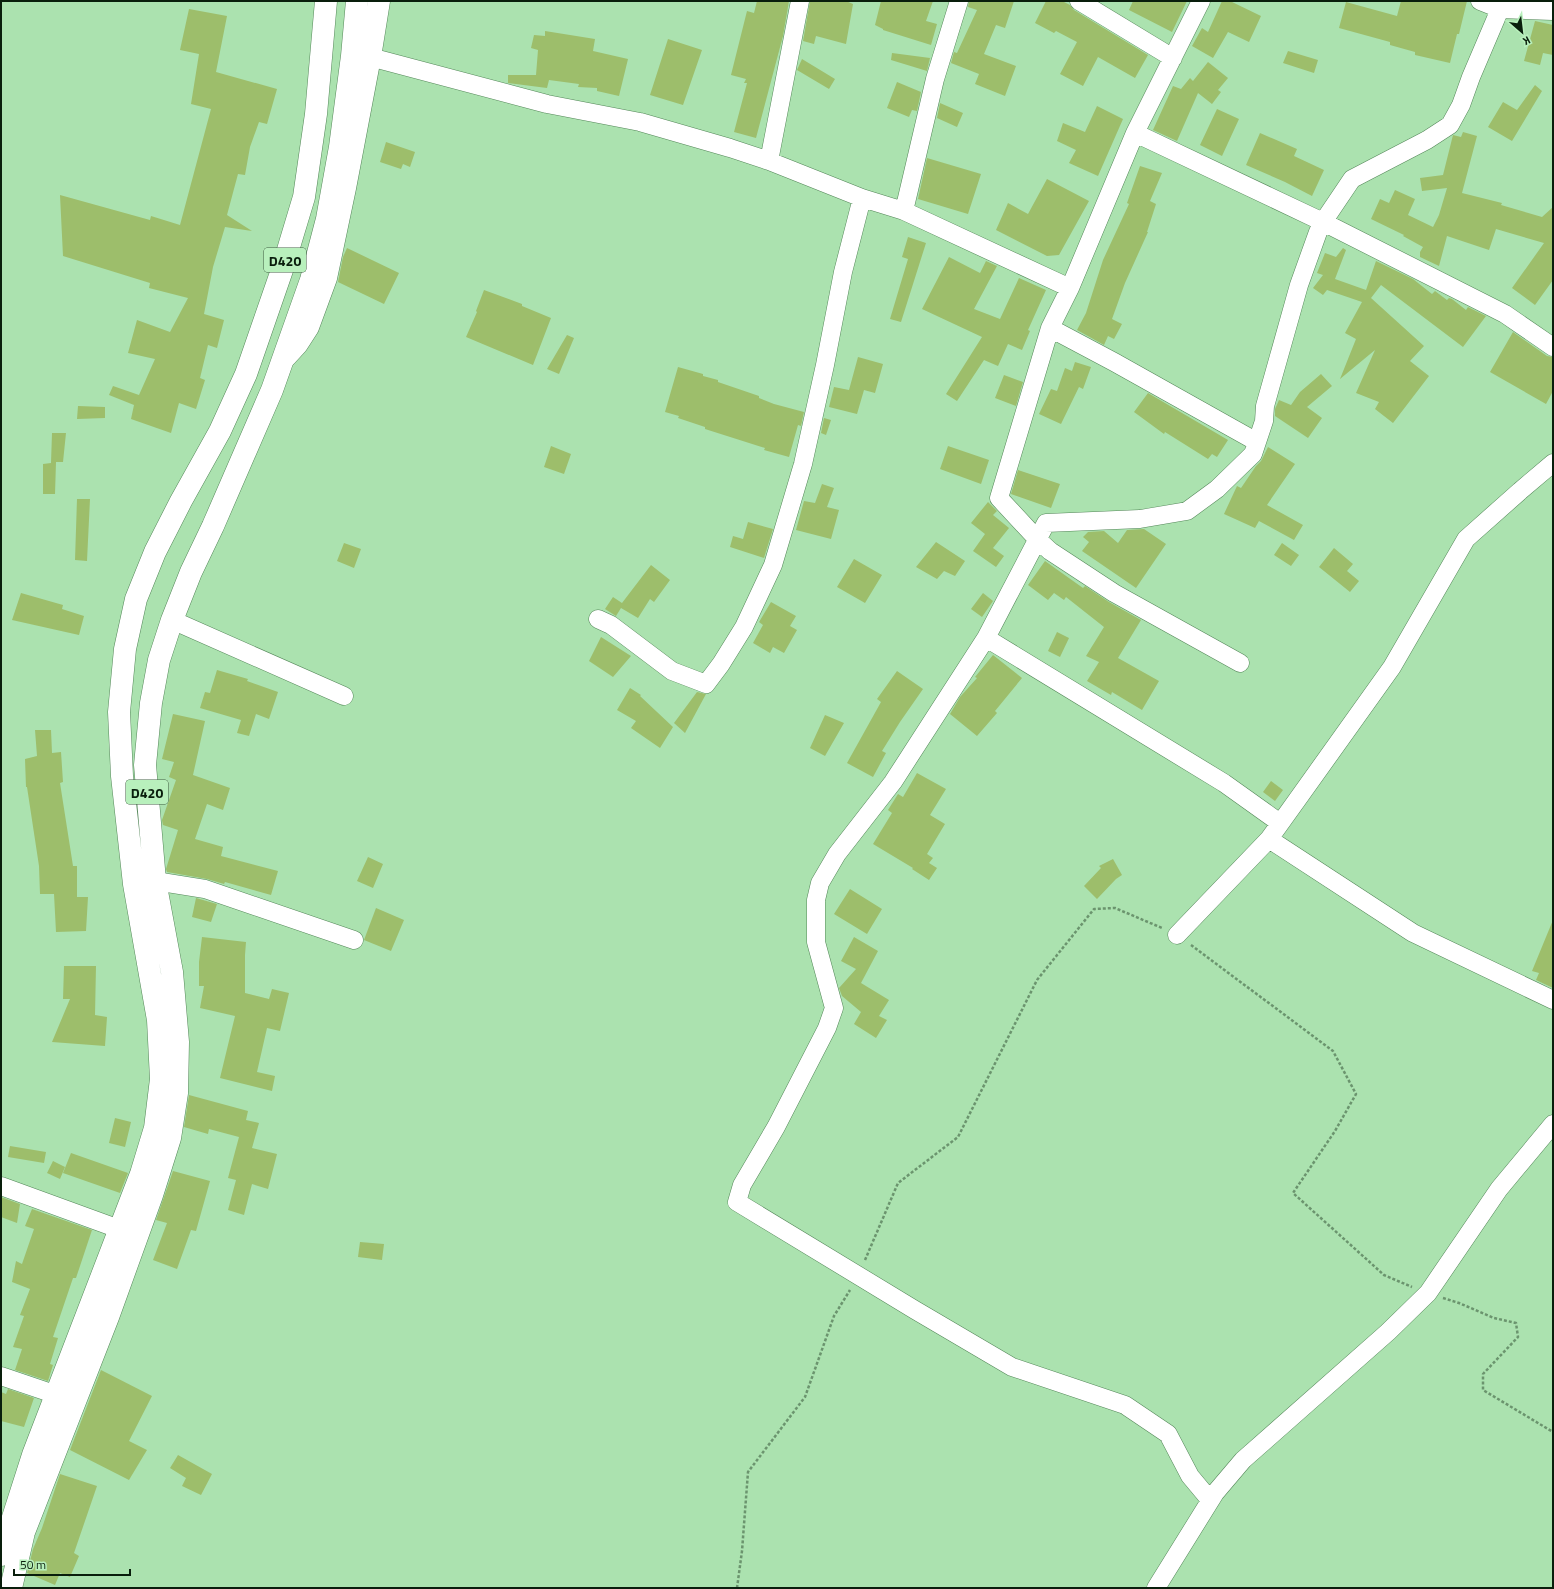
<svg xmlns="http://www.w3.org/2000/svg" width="1554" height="1589" font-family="'Titillium Web',sans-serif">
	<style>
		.building { fill: #9dbe6b }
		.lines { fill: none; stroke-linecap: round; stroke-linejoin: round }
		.minor-casing { stroke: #548759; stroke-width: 19 }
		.major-casing { stroke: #548759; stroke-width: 23 }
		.highway-casing { stroke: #548759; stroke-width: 23 }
		.path { stroke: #6b946e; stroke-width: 2.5; stroke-dasharray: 3 2; stroke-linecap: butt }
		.minor { stroke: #fff; stroke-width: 18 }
		.major { stroke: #fff; stroke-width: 22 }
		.highway { stroke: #fff; stroke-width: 22 }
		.labels { text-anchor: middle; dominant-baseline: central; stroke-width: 3.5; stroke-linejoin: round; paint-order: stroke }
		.shield { fill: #b8f0bc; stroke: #3e5d41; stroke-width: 1 }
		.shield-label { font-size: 14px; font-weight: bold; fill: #091e0c }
	</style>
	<rect width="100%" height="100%" fill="#abe2af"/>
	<!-- building -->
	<path class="building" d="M757,1H789L783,36L756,138L734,132L747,83H744L746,79L731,75L747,11L754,13Z
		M810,1H846L853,4L846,44L816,36L814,44L803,41Z
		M881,1H933L926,21L937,24L931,45L883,30V29L875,25Z
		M969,1H1014L1005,28L996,25L984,54L1016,66L1005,96L975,84L979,74L951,63L954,52L957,53L977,10L968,7Z
		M1046,1H1062L1070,5L1074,10L1148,55L1135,78L1098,57L1083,86L1060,74L1077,42L1056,31L1054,33L1035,23Z
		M1133,1H1187L1172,32L1129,10Z
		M1222,1H1230L1261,16L1249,42L1228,32L1213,58L1192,46L1202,28L1208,32Z
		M1401,1H1467L1459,34H1457L1450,63L1415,55V52L1390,45V42L1339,28L1346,2L1397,16Z
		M189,9L227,16L216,72L277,89L267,124L259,122L250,147L245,175L238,174L227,215L252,231L225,227L213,267L204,314L224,320L217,348L208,345L200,378L205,380L196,409L179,403L171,433L131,419L134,405L109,395L113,386L139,395L155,359L128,353L137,320L170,332L188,298L149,288L150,283L63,256L60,195L150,220L151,216L180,225L211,109L191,104L199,54L180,50Z
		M1535,21L1553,25V55L1543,53L1540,65L1524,61Z
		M545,31L595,39L593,51L628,59L619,96L597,91V88L578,87L579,84L549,80L547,88L508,83V75H536L538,50L531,48L534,35L545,36Z
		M668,39L702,50L683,105L650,95Z
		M1288,51L1318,60L1314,73L1283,63Z
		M892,53L930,58L927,71L891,60Z
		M802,59L835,79L829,89L797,70Z
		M1208,62L1228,78L1218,90L1221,92L1212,104L1198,93L1177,141L1153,130L1173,86L1181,89L1190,78L1193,81Z
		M897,82L921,92L917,111L912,110L909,117L887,108Z
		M1535,85L1542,91L1512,141L1488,127L1503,102L1517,110Z
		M940,103L963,113L957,127L937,118Z
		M1097,106L1123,119L1098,176L1069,163L1076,150L1057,141L1063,123L1085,132Z
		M1217,109L1239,119L1222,156L1200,145Z
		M1463,132L1477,136L1462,193L1502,203L1501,205L1542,217L1553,207V280L1535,305L1512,288L1544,243L1496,229L1489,250L1447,236L1439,266L1420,257V252L1423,247L1403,236L1404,235L1371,219L1380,199L1389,203L1395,190L1415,199L1408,215L1433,227L1439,215L1447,188L1422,191L1420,178L1443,175L1453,135L1461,137Z
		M1260,133L1297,149L1294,156L1324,170L1312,196L1285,182L1246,165Z
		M386,142L415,152L410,167L403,164L401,169L380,162Z
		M927,158L981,174L968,214L918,199Z
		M1140,166L1162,173L1150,201L1156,204L1147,232H1148L1125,283L1112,319L1122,324L1114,339L1108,336L1104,345L1077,330L1086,313L1103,260L1129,204L1127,203Z
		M1047,179L1089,201L1059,255L1047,256L996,230L1008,203L1028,214Z
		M908,237L926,243L901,322L890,319L908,259L902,257Z
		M347,248L399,273L384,304L338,282L343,257Z
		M1343,248L1346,250L1335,279L1366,290L1376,261L1413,279L1432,294L1435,291L1447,300L1449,298L1452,299L1466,310L1468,307L1486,316L1463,347L1381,285L1371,298L1424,346L1410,361L1429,376L1393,423L1375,409L1379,402L1356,393L1375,350L1340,379L1356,339L1345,333L1362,302L1327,290L1323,295L1313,288L1323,275L1317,273L1325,253L1336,257Z
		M949,257L980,273L986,261L997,266L974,309L1000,319L1019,278L1046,290L1028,330L1030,331L1022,350L1008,344L998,366L984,360L957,401L946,394L982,337L922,309Z
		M484,290L522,304V306L551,318L533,365L466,337L477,312L476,311Z
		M1513,332L1547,356L1553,357V391L1546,404L1490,372Z
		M567,335L574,338L559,374L547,369Z
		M858,357L883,364L875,393L864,390L857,414L829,407L834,387L849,390Z
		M1075,362L1091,367L1083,389L1079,387L1061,424L1039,414L1051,389L1057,391L1065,368L1072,371Z
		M678,367L703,374V376L718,380V382L759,396V398L774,404L804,412L801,426L798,425L789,457L764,450L765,448L705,429V427L678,418L679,416L665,412Z
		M1321,374L1332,386L1307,407L1322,418L1308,438L1275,416V409L1279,400L1291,405L1300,392Z
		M1004,375L1023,382L1016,406L995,398Z
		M1148,393L1228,440L1217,457L1212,454L1208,459L1165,432L1164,434L1134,412Z
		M78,406L105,407V418L77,419Z
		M824,418L831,420L826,435L821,433Z
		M52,433H66L63,462H56L55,494H43V464L51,463Z
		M551,446L571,454L564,474L544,467Z
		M948,446L989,460L981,484L940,469Z
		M1268,447L1295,464L1267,505L1303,525L1294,540L1259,521L1255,528L1224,514L1237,486L1241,488L1256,466L1261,461Z
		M1018,470L1060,484L1051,508L1011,494Z
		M822,484L834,488L827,507L839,510L831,539L796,530L804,501L815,503Z
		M77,499H90L87,561L75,560Z
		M988,502L997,511L993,515L1009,528L993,548L1004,556L996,567L973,551L985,534L971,523Z
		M748,522L773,529L764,558L730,547L733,536L743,539Z
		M1144,529L1166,544L1136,588L1082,551L1089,542L1083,537L1088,532L1104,531L1118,543L1127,530Z
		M936,542L965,561L955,576L944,571L937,579L916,567Z
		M344,543L361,549L354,568L337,561Z
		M1282,543L1299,555L1291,566L1274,555Z
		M1334,548L1353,564L1347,571L1359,581L1350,592L1319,567Z
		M854,559L882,575L865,603L837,587Z
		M1045,561L1083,588L1085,586L1109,602L1141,620L1118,658L1159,681L1142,710L1112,692L1111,695L1087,681L1099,662L1086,656L1104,627L1066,597L1064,600L1054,593L1048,600L1028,585Z
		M651,565L670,580L654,602L650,599L638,618L621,608L616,616L605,609L613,597L622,603Z
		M21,593L63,605L62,609L84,616L79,635L12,620Z
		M983,593L993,601L982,617L971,609Z
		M771,602L796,616L790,626L797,630L784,653L773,647L770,653L753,643L763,625L759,622Z
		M1057,632L1069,638L1060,657L1048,651Z
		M601,637L631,656L613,677L589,661Z
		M993,655L1022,678L995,711L997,713L977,736L950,714L960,697L977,678L975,677Z
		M217,670L248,679L247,681L278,692L269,719L256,714L249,736L237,733L241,720L200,708L205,692L210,693Z
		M897,671L923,689L900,722L882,751L886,753L873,777L847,763L881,702L877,699Z
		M630,688L641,695L640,696L673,727L660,748L631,728L636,721L617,710Z
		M697,692L706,694L685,733L674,723Z
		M173,714L205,721L193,775L230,788L223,810L207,804L195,839L223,847L221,856L278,871L271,895L225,882L224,884L207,879L167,872L166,869L178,830L163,825L162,820L176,780L169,777L174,762L162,759Z
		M825,715L844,723L825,756L810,748Z
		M35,730H51L52,753L61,752L63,782L60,783L73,866H77V897H88L86,931L56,932L54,894H40L39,866L27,787H26L25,759L37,756Z
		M917,773L946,789L930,815L945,824L927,854L933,858L929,863L937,868L929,880L912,869L913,868L873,844L892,813L888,810L898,794L903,797Z
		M1271,781L1283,790L1275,801L1263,792Z
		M368,857L383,864L373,888L357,881Z
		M1113,859L1122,875L1116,879L1097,899L1084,886L1101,868L1099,866Z
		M850,889L882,909L867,934L834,914Z
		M196,898L217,904L211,922L192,917Z
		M376,908L404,920L391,951L364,940Z
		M1553,920V988L1536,980L1539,973L1532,971Z
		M202,937L246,942L245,955V993L269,999L272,989L289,993L280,1031L267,1028L257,1072L275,1076L272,1091L220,1078L235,1016L200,1008L204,986H199V962Z
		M854,937L878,951L861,983L889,1000L879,1016L887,1020L876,1038L854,1024L861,1012L842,996L839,988L856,969L841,961Z
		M64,966H96L95,1015L107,1017L105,1046L52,1042L70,999H63Z
		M189,1095L248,1111L246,1120L259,1123L252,1148L277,1154L268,1189L252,1184L244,1215L228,1210L236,1180L228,1178L239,1137L209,1129L208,1134L184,1127Z
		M115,1118L131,1122L125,1147L109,1143Z
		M10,1146L46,1152L44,1163L8,1157Z
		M71,1153L128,1173L120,1193L63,1173Z
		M53,1161L65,1167L60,1179L47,1173Z
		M173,1171L210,1181L196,1231L191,1230L177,1269L153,1260L167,1223L156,1220Z
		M1,1197L20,1204L17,1223L1,1217Z
		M32,1209L92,1230L76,1278H73L53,1337L58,1338L50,1364L53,1365L48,1381L15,1370L22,1349L13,1347L24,1316L20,1315L30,1289L12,1282L16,1261L22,1264L34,1229L25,1226Z
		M360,1242L384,1244L382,1260L358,1257Z
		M101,1370L152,1396L129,1441L147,1450L129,1480L70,1450Z
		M8,1389L34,1398L24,1427L1,1421V1392L6,1394Z
		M178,1455L212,1474L201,1495L182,1486L186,1478L170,1468Z
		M60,1474L97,1486L74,1553L79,1556L70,1577L60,1573L55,1585L27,1573L33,1549L42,1528Z"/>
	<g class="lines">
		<defs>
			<path id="minor" d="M1079,1L1173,58
				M1201,1L1135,133L1070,288L1050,328L999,498L1038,540L1050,551L1114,593L1240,663
				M1480,1L1500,9L1553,11
				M370,57L547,104L640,122L730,148L769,161L862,198L904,211L1070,288
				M1135,133L1323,222L1505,314L1553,347
				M769,161L800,1
				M904,211L935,79L959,1
				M1050,328L1114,362L1257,442
				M598,619L611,625L672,671L706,684L721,664L744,627L773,565L803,464L825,365L843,272L862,198
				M172,620L344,696
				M986,638L1224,783L1280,823
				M1269,839L1413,933L1553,1000
				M155,881L205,889L354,940
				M1177,935L1269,839L1297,800L1392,667L1466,539L1520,491L1553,463
				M1,1186L119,1229
				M1,1376L57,1395
				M1210,1500L1190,1476L1168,1434L1125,1405L1012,1367L915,1310L737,1202L742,1185L776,1127L827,1028L834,1008L816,942V900L820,883L837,854L893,782L986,638L1046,523L1140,519L1187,511L1217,489L1253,454L1264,421L1265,406L1299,285L1318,232L1323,222L1352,179L1427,140L1450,125L1461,105L1471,77L1500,9
				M1156,1588L1215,1493L1243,1460L1388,1332L1428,1293L1499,1189L1553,1124"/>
			<path id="major" d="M286,356L297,344L308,327L326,278L345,188L370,57L379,1"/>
			<path id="highway" d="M1,1555L33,1455L141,1174L155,1128L161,1079L158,1020L134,884L122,776L119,712L125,649L136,599L155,552L181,501L220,431L246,374L282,270L304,197L316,114L326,1
				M11,1588L24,1532L108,1317L152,1195L170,1138L177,1093L178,1042L172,972L155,881L145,765L151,703L159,660L172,620L191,572L213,526L272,390L311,280L327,219L340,147L352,56L357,1"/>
		</defs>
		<!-- minor casing -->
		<use href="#minor" class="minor-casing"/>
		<!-- major casing -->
		<use href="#major" class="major-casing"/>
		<!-- highway casing -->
		<use href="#highway" class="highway-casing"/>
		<!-- path -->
		<path class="path" d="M1191,945L1333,1051L1356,1094L1335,1131L1293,1193L1384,1275L1412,1287
			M865,1260L898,1183L958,1137L1037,980L1094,909L1115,908L1162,928
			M1443,1298L1459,1303L1494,1318L1516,1323L1518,1337L1483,1374V1390L1553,1432
			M737,1588L742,1551L748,1472L805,1397L834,1316L850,1290"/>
		<!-- minor -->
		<use href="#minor" class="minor"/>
		<!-- major -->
		<use href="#major" class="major"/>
		<!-- highway -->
		<use href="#highway" class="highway"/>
	</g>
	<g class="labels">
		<!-- shield labels -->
		<g class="shield">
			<rect x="264" y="248" width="42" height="24" rx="3"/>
			<rect x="126" y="780" width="42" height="24" rx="3"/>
		</g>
		<g class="shield-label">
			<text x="285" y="260">D420</text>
			<text x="147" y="792">D420</text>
		</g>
	</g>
	<!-- border -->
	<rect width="1554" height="1589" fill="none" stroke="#091e0c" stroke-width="4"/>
	<!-- north arrow -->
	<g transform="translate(1522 32) rotate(152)" stroke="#b8f0bc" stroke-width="3" paint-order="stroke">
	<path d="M0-3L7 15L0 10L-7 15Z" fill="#091e0c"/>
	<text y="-6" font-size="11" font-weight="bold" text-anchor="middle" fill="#091e0c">K</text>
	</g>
	<!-- scale -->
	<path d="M14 1569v6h116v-6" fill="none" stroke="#091e0c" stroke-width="2"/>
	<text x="20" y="1569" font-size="12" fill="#091e0c" stroke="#b8f0bc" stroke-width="3" paint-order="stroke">50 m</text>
</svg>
